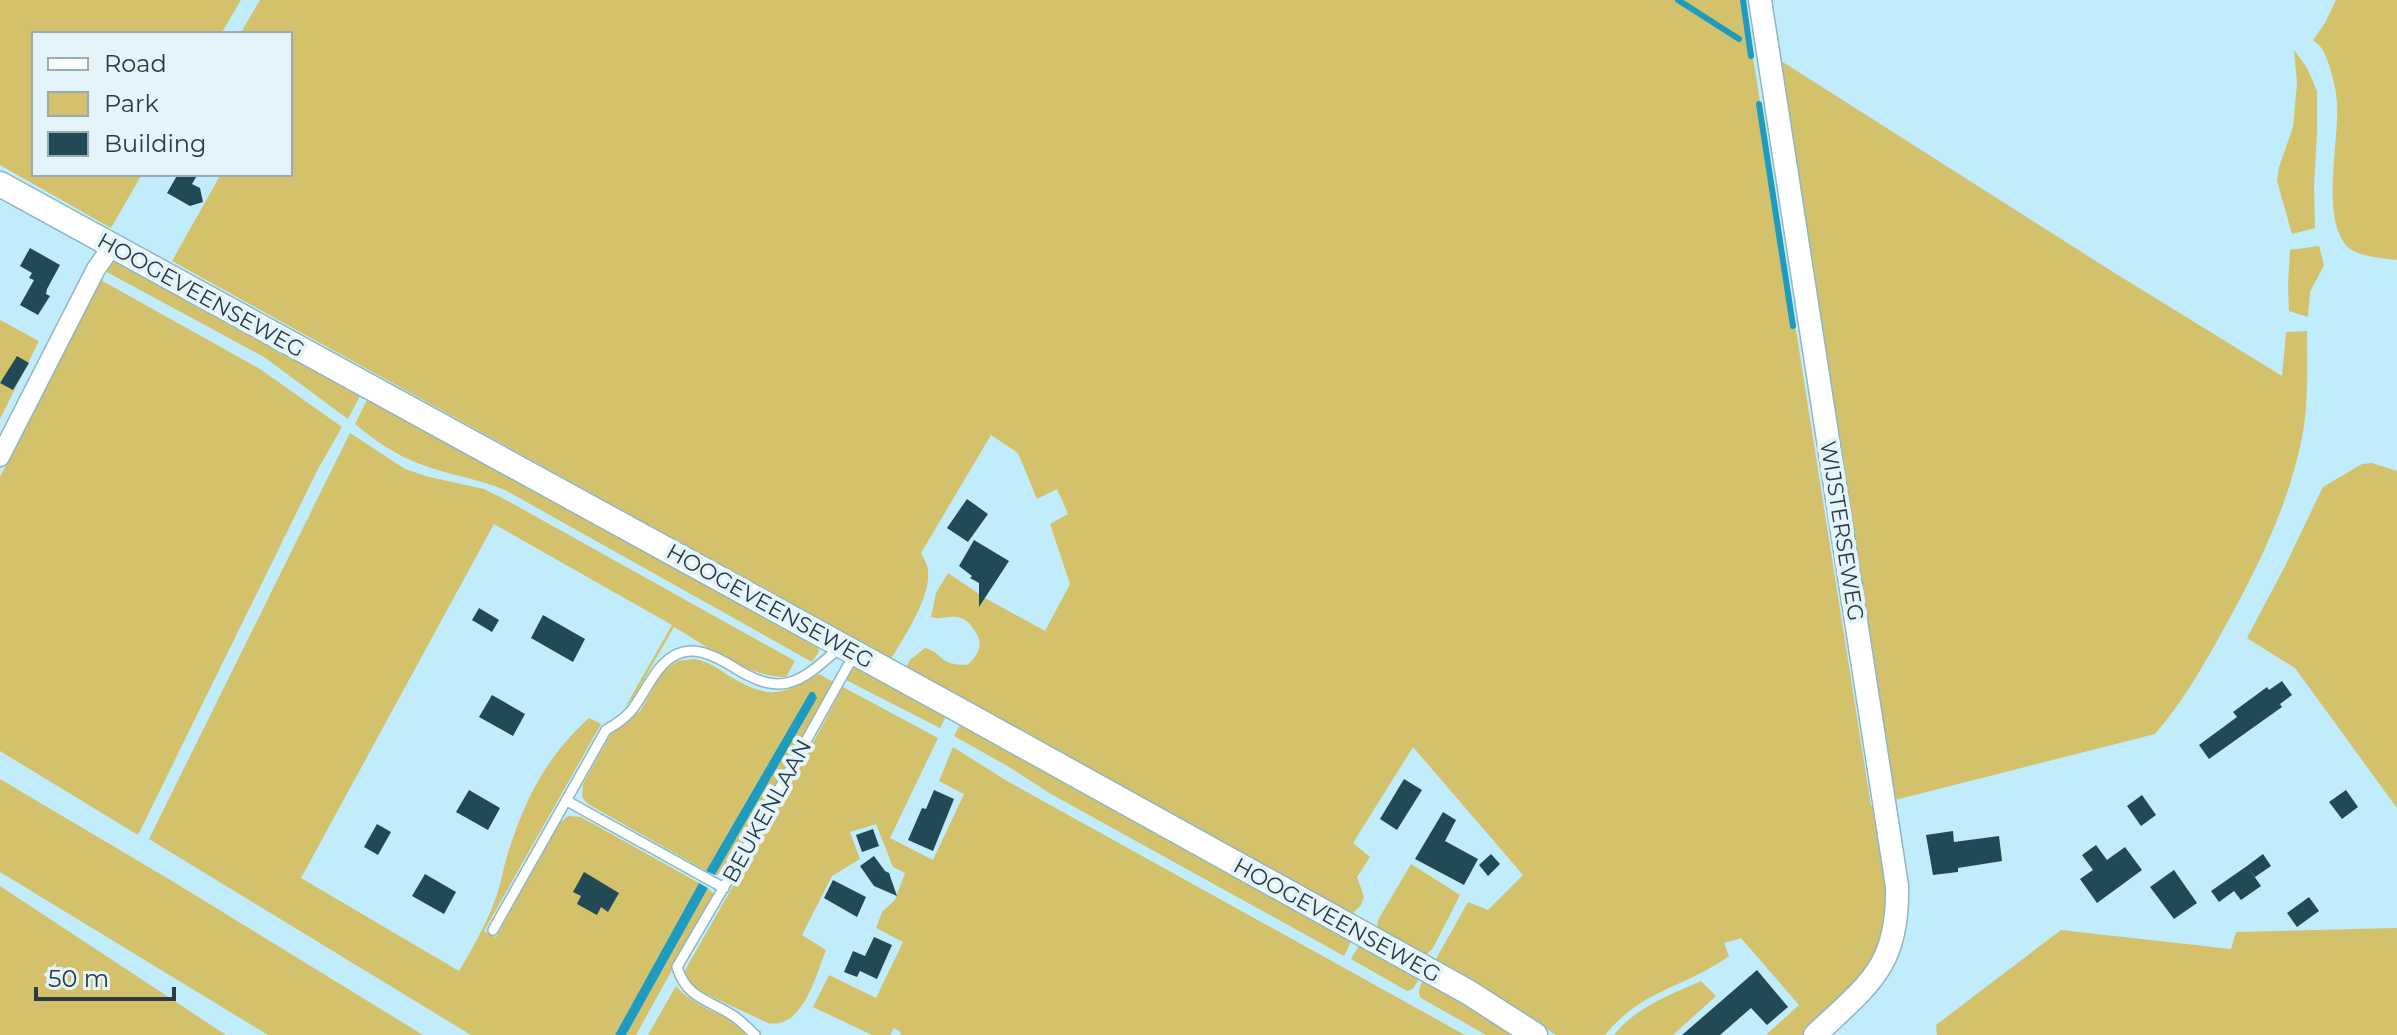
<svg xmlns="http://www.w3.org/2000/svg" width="2397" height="1035" font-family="Montserrat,sans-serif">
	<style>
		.green { fill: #d3c16c }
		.water { fill: #219bbd }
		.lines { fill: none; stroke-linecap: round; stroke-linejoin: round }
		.stream { stroke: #219bbd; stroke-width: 6 }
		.building { fill: #224956 }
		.service-casing { stroke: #8eb7c6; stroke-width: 12 }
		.minor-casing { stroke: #8eb7c6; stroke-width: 21 }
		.tertiary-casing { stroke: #8eb7c6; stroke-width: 25 }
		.secondary-casing { stroke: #8eb7c6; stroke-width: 27 }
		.service { stroke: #fff; stroke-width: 9 }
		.minor { stroke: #fff; stroke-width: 18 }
		.tertiary { stroke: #fff; stroke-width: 22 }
		.secondary { stroke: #fff; stroke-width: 24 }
		.labels { text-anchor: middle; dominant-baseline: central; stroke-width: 8; stroke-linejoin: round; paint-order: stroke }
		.street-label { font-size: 22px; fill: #2a3b41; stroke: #e4f4fa }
	</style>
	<rect width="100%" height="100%" fill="#c1ecfb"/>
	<!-- green -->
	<path class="green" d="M0,0H241L221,34H34V174H142L111,228L0,165Z
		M260,0H1744L1871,806L1877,805L1889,888L1885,932L1869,970L1805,1035H1766L1799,1005L1741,938L1724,943L1729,956C1685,988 1642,989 1605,1035H1556L1486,991L1436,966V959L1468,902L1488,910L1523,875L1413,747L1353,843L1370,857L1357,877L1364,897L1361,905L1349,917L906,667L910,660L925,648C944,653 937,665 967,665C981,653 984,641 972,627C968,621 964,618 956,617C947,616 940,620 931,617L936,593L948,573L985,598L1045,631L1070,584L1050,524L1068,514L1057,489L1037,499L1018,453L991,435L921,553C924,559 928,565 928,571C931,597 904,637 891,659L172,261L221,174H290V34H240Z
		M2336,0H2397V260C2383,258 2360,257 2349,248C2319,221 2340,139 2337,102C2336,89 2333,77 2329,65C2325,54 2323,47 2313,40L2325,23Z
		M2294,50L2307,68L2317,91V134L2314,186L2315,228L2292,234L2277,181L2279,167L2293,127L2297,83Z
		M1775,57L2113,272L2282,376L2286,332L2307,331C2307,369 2309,410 2300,447C2285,513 2255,573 2222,632C2202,668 2182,703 2155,734L1895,800L1883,733L1874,657L1827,384Z
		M2319,246L2324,265L2310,292L2308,317L2289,311L2288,286L2290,250Z
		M115,261H124L362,392L348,419L264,357L105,271L110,262Z
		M99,279L260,369L342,427L318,469L138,835L0,751V477Z
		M0,320L39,341L0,419Z
		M369,396L818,644L819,652L812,662L505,490C477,478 448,475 420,464C397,456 373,439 355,424Z
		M350,433L405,469L429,477L484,489L508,501L795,661L786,677C747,677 707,646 674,627L635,695L624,709L672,625L494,524L301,878L459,971C472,949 486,925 495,900C501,885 503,868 508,853C525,799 546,757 589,718L601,724L484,931L496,937L560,823L568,816L581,817L699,883L615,1035H471L149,839Z
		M2372,463L2397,471V808L2295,668L2247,638L2285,566L2323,487L2362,464Z
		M694,659C708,661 717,668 729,676C771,700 779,696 819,674L833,682L726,874L715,875L817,698L810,692L706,871L588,804L582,797L583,784L612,732L640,711L663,671L678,661Z
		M855,664L946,716L940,728L846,680Z
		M843,687L938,738L890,838L933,860L964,794L939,781L953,747L1007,781L1465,1035H900L901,1032L894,1028L890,1035H872L813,1007L829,975L876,998L903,942L876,928L882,912L895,900L905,873L893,867L876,824L850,832L860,859L832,876L802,935L826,950C816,974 803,1030 768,1023L693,988L684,972L791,784Z
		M961,723L1348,935L1351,942L1344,956L1051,794L1009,767L954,736Z
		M0,779L172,881L423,1035H268L0,872Z
		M1411,864L1460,895L1433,948L1427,954L1420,957L1377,933L1378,920Z
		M0,886L226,1035H0Z
		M708,888L714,894L636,1035H626Z
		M2397,928V1035H1937L1936,1025L2061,930L2231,949L2236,932Z
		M1367,945L1421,975L1413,989L1407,991L1351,959L1358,947Z
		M1425,977L1521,1035H1486L1421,998C1416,991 1421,985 1425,977Z
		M1701,981L1716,996L1673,1035H1614C1636,1007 1670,995 1701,981Z
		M676,986C697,1010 733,1019 761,1031L760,1035H648Z"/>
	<!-- water -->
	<path class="water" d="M810,692H814L817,698L715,875L706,871Z
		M699,883L708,888L626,1035H615Z"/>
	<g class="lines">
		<!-- stream -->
		<path class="stream" d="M1678,0L1739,39
			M1743,0L1751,56
			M1759,104L1793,326"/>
	</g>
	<!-- building -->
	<path class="building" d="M178,174H198L192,184L200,188L203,202L190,206L167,193Z
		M30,248L60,265L47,289L46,294L50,296L38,315L20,305L34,280L29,278L32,273L20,266Z
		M17,356L29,363L13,390L0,383Z
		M967,499L988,514L968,542L947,528Z
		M974,540L1009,561L979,607V583L970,578L972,576L959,566Z
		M479,608L499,620L492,632L472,620Z
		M543,615L585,639L573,662L531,638Z
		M2282,681L2292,695L2280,704L2282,707L2209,759L2199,745L2237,717L2233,712L2267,687L2269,690Z
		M492,695L525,714L513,736L479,717Z
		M1404,779L1422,790L1397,830L1380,819Z
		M469,790L500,808L488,830L456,812Z
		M934,790L954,799L933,851L908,840L922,808L926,809Z
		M2346,790L2358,807L2342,819L2329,802Z
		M2142,795L2156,815L2141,826L2127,806Z
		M1443,812L1456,820L1445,841L1478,859L1464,885L1415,859Z
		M377,824L391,832L378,855L364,847Z
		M873,829L879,846L862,852L856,835Z
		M1953,831L1954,842L1999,836L2002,861L1958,868V872L1933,875L1926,835Z
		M2096,845L2107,860L2125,847L2142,870L2097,903L2080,879L2093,870L2082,855Z
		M1491,854L1500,864L1488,876L1479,865Z
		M2263,854L2271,866L2255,877L2247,866Z
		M874,856L885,871L889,873L897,896L874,886L860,866Z
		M2247,866L2261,886L2241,900L2234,891L2219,902L2211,891Z
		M2174,870L2197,903L2174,919L2150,887Z
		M584,872L619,893L608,912L601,907L597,915L577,904L581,896L573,892Z
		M425,874L456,892L444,914L412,896Z
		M833,880L866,897L857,917L824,898Z
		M2309,897L2319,911L2297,927L2287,913Z
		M874,937L892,945L877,979L860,971L857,977L844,972L853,951L865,956Z
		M1757,970L1788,1007L1767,1025L1751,1008L1720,1035H1682Z"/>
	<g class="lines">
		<defs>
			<path id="service" d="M567,801L724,888
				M493,930L606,730C615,725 624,719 631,711C648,691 658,653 690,651C703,650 720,659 730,665C781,698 798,685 839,648
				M755,1035C749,1029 742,1022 735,1017C711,1000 687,1000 677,967L738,863L855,653"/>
			<path id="minor" d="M0,457L96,269L112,246"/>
			<path id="tertiary" d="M1760,0L1897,886C1899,966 1869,984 1815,1035"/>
			<path id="secondary" d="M0,184L959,710L1468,992L1535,1035"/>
		</defs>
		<!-- service casing -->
		<use href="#service" class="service-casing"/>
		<!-- minor casing -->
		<use href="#minor" class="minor-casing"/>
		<!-- tertiary casing -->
		<use href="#tertiary" class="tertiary-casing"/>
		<!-- secondary casing -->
		<use href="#secondary" class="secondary-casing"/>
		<!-- service -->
		<use href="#service" class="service"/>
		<!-- minor -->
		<use href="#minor" class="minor"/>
		<!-- tertiary -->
		<use href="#tertiary" class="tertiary"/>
		<!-- secondary -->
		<use href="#secondary" class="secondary"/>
	</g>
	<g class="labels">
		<!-- street labels -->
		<g class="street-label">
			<text transform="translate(201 295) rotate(29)">HOOGEVEENSEWEG</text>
			<text transform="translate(1842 531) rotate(81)">WIJSTERSEWEG</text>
			<text transform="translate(770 606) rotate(29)">HOOGEVEENSEWEG</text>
			<text transform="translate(767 811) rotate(-61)">BEUKENLAAN</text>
			<text transform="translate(1337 920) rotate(29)">HOOGEVEENSEWEG</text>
		</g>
	</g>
	<!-- legend -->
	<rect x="32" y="32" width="260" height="144" fill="#e4f4fa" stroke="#9aaab0" stroke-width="2"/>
	<rect x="48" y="58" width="40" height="12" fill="#ffffff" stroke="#9aaab0" stroke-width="2"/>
	<text x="104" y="72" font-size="24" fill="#2a3b41">Road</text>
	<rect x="48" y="92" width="40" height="24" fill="#d3c16c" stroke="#9aaab0" stroke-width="2"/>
	<text x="104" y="112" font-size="24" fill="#2a3b41">Park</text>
	<rect x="48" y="132" width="40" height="24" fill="#224956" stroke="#9aaab0" stroke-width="2"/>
	<text x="104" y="152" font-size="24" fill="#2a3b41">Building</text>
	<!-- scale -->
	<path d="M36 987v12h138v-12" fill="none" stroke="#2a3b41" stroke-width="4"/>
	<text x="48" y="987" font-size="24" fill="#2a3b41" stroke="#e4f4fa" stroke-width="6" paint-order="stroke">50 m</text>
</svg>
